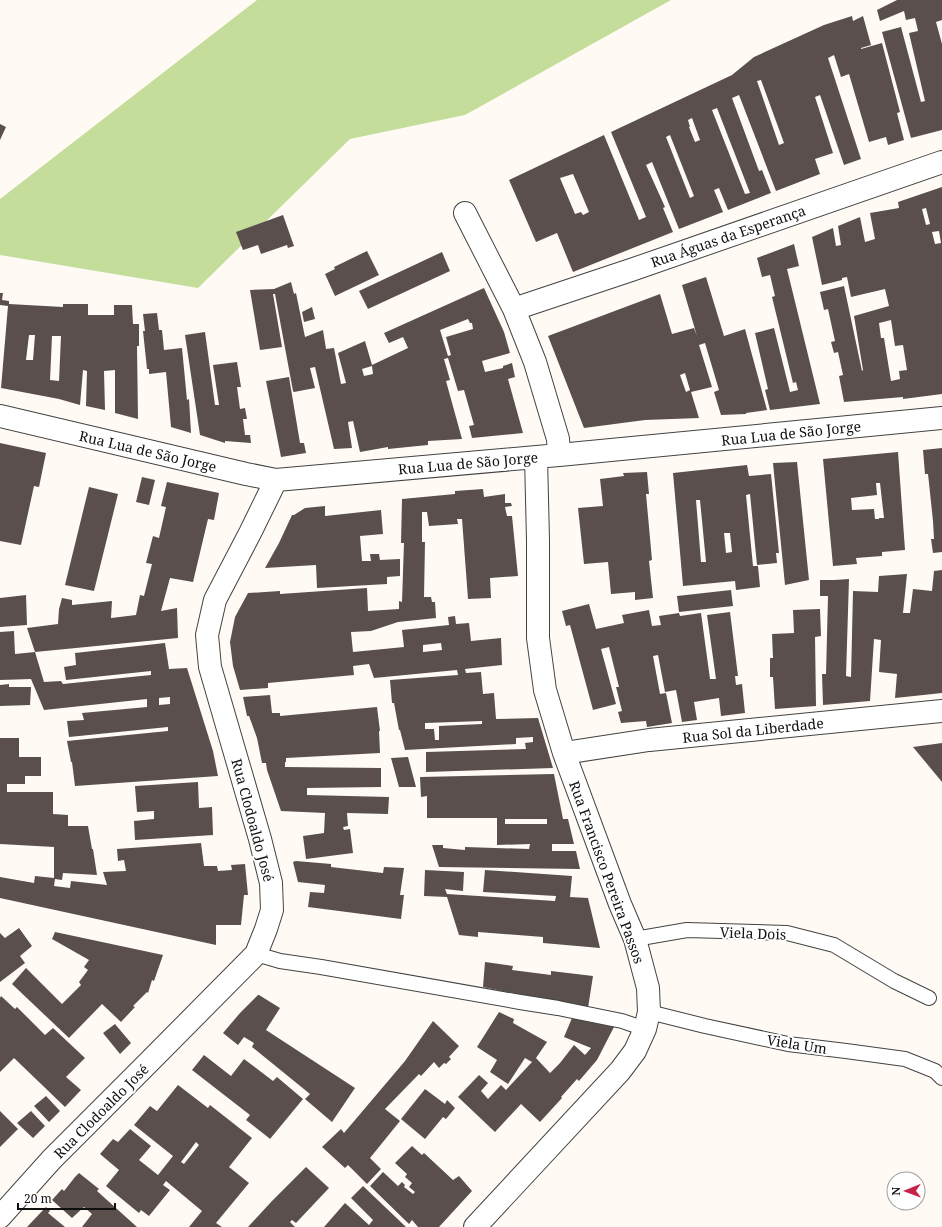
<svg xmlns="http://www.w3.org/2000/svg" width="942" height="1227" font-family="'Noto Serif',serif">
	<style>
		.forest { fill: #c4dd9a }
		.building { fill: #5a4f4c; fill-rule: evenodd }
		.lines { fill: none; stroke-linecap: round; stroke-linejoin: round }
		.service-casing { stroke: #434343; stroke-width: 16 }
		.minor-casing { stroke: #434343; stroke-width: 24 }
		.service { stroke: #fff; stroke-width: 14 }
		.minor { stroke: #fff; stroke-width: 22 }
		.labels { text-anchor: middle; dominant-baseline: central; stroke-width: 4; stroke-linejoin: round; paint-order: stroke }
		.street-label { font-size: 14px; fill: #101010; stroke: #fff }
	</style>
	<rect width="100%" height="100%" fill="#fffbf4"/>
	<!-- forest -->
	<path class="forest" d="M257,0H671L465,115L350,139L198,288L0,255V199Z"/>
	<!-- building -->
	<path class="building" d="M897,0H942V20L936,22L942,44V130L911,138L882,32L901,27L921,102L925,101L909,33L918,31L915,18L906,20L904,11L880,21L877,10Z
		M852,16L853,21L863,16L871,45L861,48V49L882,43L900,112L897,113L904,140L888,145L886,137L869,142L849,74L841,77L834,55L828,58L861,159L844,165L820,95L815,97L833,153L815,159L820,174L776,191L739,95L732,98L759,171L762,170L771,193L728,210L719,188L714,190L723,212L679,229L652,162L646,165L665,207L663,208L673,232L573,272L557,233L536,242L509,180L604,135L639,220L646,217L611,132L732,75L754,57L824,25ZM761,80L784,143L779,145L757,81ZM717,108L750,193L745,194L712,110ZM692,118L700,140L695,142L689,127H690L688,120ZM670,135L694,196L690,198L666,137ZM573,174L589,212L583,215L581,212L575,214L560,178Z
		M0,124L6,127L0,140Z
		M942,187V394L903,399V397L844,402L839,376L843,375L838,352L834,353L831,342L835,341L828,309L824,310L820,292L844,286L862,371L863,370L854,316L889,306L885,289L851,297L847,277L842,278V280L822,285L812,237L833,228L836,246L841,245L838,226L860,217L865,242L875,239L870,213L899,208L898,202ZM926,208L930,224L926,225L922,209ZM939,231L941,243L935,244L932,232ZM891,320L895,346L903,345L907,370L899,371L900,379L891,381L884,338H881L879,323Z
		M283,215L294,246L288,248L287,245L261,254L258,245L243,250L236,232Z
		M794,244L799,266L787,269L820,404L770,410L765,390L768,389L755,333L774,328L790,392L798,390L796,382L793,383L772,297L775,296L770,275L762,277L757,258Z
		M367,251L379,275L335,296L325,274L335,269L334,267Z
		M442,252L450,271L368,309L359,291Z
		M706,277L724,336L745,329L767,410L746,413V414L721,415L714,392L719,390L705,343L699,345L712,387L691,392L699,418L645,420L584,428L548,336L660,294L672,334L694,328L697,336L682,285ZM685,373L690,390L686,392L680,375Z
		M291,282L294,294L296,293L305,337L323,330L326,349L334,348L341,384L346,383L338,353L365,341L372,365L408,348L403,337L389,343L384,333L484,288L504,332L510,353L482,361L485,372L503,368V366L512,363L515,377L508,379L523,433L472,438L469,426L474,425L464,390L458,391L448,358L444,359L450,380L446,381L462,439L428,441V445L388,449V447L360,452L353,421L348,422L352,448L334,449L315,367L310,368L315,388L294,392L293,391L275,294H273L282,347L260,350L250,290L274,289ZM468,319L470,323H472L473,329L446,337L451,355L448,356L440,330ZM372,366L373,374L364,376L362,369Z
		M0,293H3L2,300L9,301V304L63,307V304H88V315H114V305H132L133,324H139V346H137L138,419L115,413V370L104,371L105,410L86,406L87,371L83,370L80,405L59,399L1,388L8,306L0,305ZM29,335H35L33,360H26ZM52,336H61L59,381L50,380Z
		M312,307L315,319L304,322L302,312Z
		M157,313L159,330H162L164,350L182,348L187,400L189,399L191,433L171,427L166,372L149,374V369H147L143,331H145L143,314Z
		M205,332L215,405H219L213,365L237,362L241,387H237L240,409L245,408L247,419H243L245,435H250L251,443L225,441V443L200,435L185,335Z
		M289,377L300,443H304L306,453L281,457L266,381Z
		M0,443L46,453L39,487L34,486L21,545L0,541Z
		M942,448V552L933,553L931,539H934L933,521L928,474H925L923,450Z
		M898,452L905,550L882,552V556L856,558L857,564L833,566L823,459ZM876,483H880L884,518H879V519H875L874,509L852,510L851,498L877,495Z
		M797,462L809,580L785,585L773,463Z
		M747,465L749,476L771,474L779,553H776L777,563L757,565L750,494L746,495L753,566H758L760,587L736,590L735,581L683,586L673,473ZM696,500H700L706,562H701ZM724,533H730L732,552L726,553Z
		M647,472L649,494H646L652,560L649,561L653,598L635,600V592L611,594L608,562L584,564L578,508L603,506L600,479L624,476L623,473Z
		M142,477L155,480L149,505L136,502Z
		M167,482L219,493L214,520L208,519L193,582L170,578L161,611L177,608L178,638L35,652L27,628L58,624L59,609L62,598L72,600V605L112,601L111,618L136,615L140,595L144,596L152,564L146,563L153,536L159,538L166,507L161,506Z
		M89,487L118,494L94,591L65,585Z
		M483,489L484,497L505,494V503H511L512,506L505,507L507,516H512L518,576L490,578L491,598L468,599L462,519H457L458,524L429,526L427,512H422V542H425L424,597H431L432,602H435L436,618L398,622L371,631L351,632L353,652L404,647L402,630L449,625L448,617L455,616L456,624L469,623L471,641L501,638L502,665L465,669L466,673L481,672L483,694L494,693L496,719L538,718L553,768L426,772V752L526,749L525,743L533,742V737L516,738V744L405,750L400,730H399L394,703H392L390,680L458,675L457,670L374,678L369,664L353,666L354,675L268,683V688L240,690L233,666L230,642L235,617L248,593L280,591V594L367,588L368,611L399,609V601L402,602L404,543H401L402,499L455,494V491ZM441,643L442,650L423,652V645ZM482,721V724L439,726V740H435L434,729H425V723Z
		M325,506V516L381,510L383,534L360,536L362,561H371L370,554H379L380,560L400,559V576L387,577V584L317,588L316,565L265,568L279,543L292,515H294L305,508Z
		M942,570V693L895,698L897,674L879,672L881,640L874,639L870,701L823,705L822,674H826L828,596H820V580H834L849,579L846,676L851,677L853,591L878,592L879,576L907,574L903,613H910L913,589L932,591L934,571Z
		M731,590L733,606L679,612L677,596Z
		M26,595L27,625L0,627V598Z
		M589,604L596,629L624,623L622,615L649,610L652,626L661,625L659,616L679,613L680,616L701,613L710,679H716L707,615L730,612L738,676H735L736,685L742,684L745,713L721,716L719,698L694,702L697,720L682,722L676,690L665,692L658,655L653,656L660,694L666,693L672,723L647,727L646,721L621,723L618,712L622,711L616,687H619L609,647L601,649L616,704L593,710L570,625L566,626L562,611Z
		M820,609L821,636L815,637L816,706L775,709L773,677H770V658H773L772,634L794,633L793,610Z
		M14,631L15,654L35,652L44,682L61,681L63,684L151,675V671L66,680L64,667L76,665L75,653L165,643L169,669L187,668L213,751L218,776L75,786L72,762H71L67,741L168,731V727L69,737L67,721L84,720L82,713L147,707V699L44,710L31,679L0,680V632ZM170,697V704L159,705V698Z
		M9,684V687H31L30,705L0,706V685Z
		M270,695L272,713H280V716L377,707L380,731H379L380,753L286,758V762H285V767L381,768V787L307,788V795L389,797L388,814L347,813L348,826L343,827L344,830L350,829L353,853L306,859L303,836L324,833L325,813L281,811L267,770L266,763H262L257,738L249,716H247L243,697Z
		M0,738H19V757H41V776H25V784H7V792H53V814L68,815V826H88L92,849H93L97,875L63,873L62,880L55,879L54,886L70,888L71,881L107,885L103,872L126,871L124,860L118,861L117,849L201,843L204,866H217L218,871L232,870L231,865L245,864L248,895H244L241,925H216V945L0,898V877L34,883L35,876L54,878V847L0,844Z
		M942,743V782L913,747Z
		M408,757L416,787H399L391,758Z
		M554,774L563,819H568L574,844H552V851H576L580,869L439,867L432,845H443V848L465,850V847L529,849L530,844L497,845V818H427V796L421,797L420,777ZM505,819H547V824H505Z
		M198,782L199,808L212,807L213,835L135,840L134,821L154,819V811L137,812L135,786Z
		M296,861L331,864V867L383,873L384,867L404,868L400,895H404L401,919L308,907L310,892L324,893L325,885L298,882L293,862Z
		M425,870L464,872L463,891L445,889L447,894L555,901L556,896L483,892L485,870L572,876L570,897L588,898L600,948L543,943V937L478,932V937L459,935L447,897L424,896Z
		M19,928L32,946L20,956L25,963L0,982V933L5,938Z
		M55,932L163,955L154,981L152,980L148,993L147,992L133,1006L135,1007L121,1022L102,1004L69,1038L12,984L26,968L62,1004L81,985L79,982L88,970L84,967L89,960L52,939Z
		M485,962L513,966L512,970L551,975V971L593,976L588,1008L483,987Z
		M258,995H259L280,1008L266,1030L355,1088L332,1122L305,1099L310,1094L252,1047L254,1043L244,1037L238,1045L223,1033L240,1013Z
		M1,996L15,1009L17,1007L45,1035L53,1028L85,1058L66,1077L81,1090L65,1107L14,1058L0,1072V998Z
		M499,1012L514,1019L513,1023L547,1042L536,1058L550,1073L560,1063L574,1045L585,1055L591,1048L564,1037L572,1018L614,1027L597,1060L579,1081L577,1079L561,1097L562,1098L540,1122L521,1104L495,1132L458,1097L479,1075L488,1083L481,1091L488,1099L501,1085L506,1090L532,1062L525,1058L508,1084L490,1072L497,1060L477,1047Z
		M433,1021L459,1046L449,1057L451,1059L446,1064L444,1063L439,1068L434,1062L421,1076L419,1074L385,1109L400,1121L370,1158L381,1169L367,1184L348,1165L345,1168L322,1147L341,1129L344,1133L405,1061Z
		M115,1024L131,1043L120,1054L103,1033Z
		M204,1055L231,1076L244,1059L273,1081L277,1077L303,1099L270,1139L269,1138L246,1120L250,1115L192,1070Z
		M178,1085L208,1108L210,1105L252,1138L229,1167L249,1183L216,1223L222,1227H189L202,1211L166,1181L163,1185L170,1190L149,1216L141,1210L139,1213L106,1186L119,1170L100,1154L113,1139L118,1142L130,1129L151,1146L139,1160L158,1175L173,1156L134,1125L150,1106L157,1111ZM196,1142L199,1145L184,1164L181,1162Z
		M425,1089L445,1104L447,1100L455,1108L446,1119L443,1117L425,1139L401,1119Z
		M46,1096L60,1111L49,1122L34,1106Z
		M0,1111L18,1129L0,1147Z
		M31,1111L45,1126L33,1138L17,1123Z
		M412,1146L422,1155L424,1153L453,1180L459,1176L472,1191L439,1227H418L412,1220L409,1224L370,1186L383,1172L398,1186L402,1182L405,1185L404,1187L413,1194L415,1192L409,1187L412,1183L405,1177L407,1174L395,1163Z
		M306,1167L329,1188L296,1223L292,1220L290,1222L295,1227H248L272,1201Z
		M79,1173L99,1189L97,1191L137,1227H82L92,1214L84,1207L72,1218L52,1200L62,1189L64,1191L75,1177Z
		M363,1186L406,1227H324L345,1203L369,1225L373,1220L351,1198Z
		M46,1207L50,1211L48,1213L65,1227H27Z"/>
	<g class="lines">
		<defs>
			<path id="service" d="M635,939L687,930L787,933L834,945L894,981L929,998
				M256,954L280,961L321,967L520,1002L558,1008L622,1021L645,1029
				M649,1012L705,1026L788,1044L846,1051L905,1059L935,1071L942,1078"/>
			<path id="minor" d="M465,213L514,309L535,362L558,439L559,455
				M514,309L631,270L942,162
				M0,416L246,474L276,480L559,455L942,418
				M564,753L649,740L942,711
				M0,1217L52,1159L149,1062L256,954L266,929L272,910L271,883L260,839L210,667L207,635L215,600L250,533L276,480
				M475,1227L620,1071L635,1051L645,1029L649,1012L648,988L635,939L620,904L564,753L545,690L538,638V540L536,457"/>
		</defs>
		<!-- service casing -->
		<use href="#service" class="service-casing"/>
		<!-- minor casing -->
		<use href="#minor" class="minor-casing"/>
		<!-- service -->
		<use href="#service" class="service"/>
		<!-- minor -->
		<use href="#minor" class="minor"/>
	</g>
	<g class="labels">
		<!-- street labels -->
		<g class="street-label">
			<text transform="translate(728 236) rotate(-19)">Rua Águas da Esperança</text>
			<text transform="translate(791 433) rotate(-6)">Rua Lua de São Jorge</text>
			<text transform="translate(148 451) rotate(13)">Rua Lua de São Jorge</text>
			<text transform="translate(468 463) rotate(-5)">Rua Lua de São Jorge</text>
			<text transform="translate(753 730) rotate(-6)">Rua Sol da Liberdade</text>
			<text transform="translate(253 820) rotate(75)">Rua Clodoaldo José</text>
			<text transform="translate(607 872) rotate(70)">Rua Francisco Pereira Passos</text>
			<text transform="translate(753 933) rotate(2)">Viela Dois</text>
			<text transform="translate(797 1044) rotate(9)">Viela Um</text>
			<text transform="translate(101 1111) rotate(-45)">Rua Clodoaldo José</text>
		</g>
	</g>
	<!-- north arrow -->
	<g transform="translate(906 1191) rotate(269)"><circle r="19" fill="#ffffff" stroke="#9f9f9f"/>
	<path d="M0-3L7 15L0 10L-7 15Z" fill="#c72248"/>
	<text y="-6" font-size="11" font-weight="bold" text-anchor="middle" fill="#101010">N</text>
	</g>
	<!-- scale -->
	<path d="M18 1203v6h97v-6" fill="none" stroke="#101010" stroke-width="2"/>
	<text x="24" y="1203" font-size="12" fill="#101010" stroke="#ffffff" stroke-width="3" paint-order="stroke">20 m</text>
</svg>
